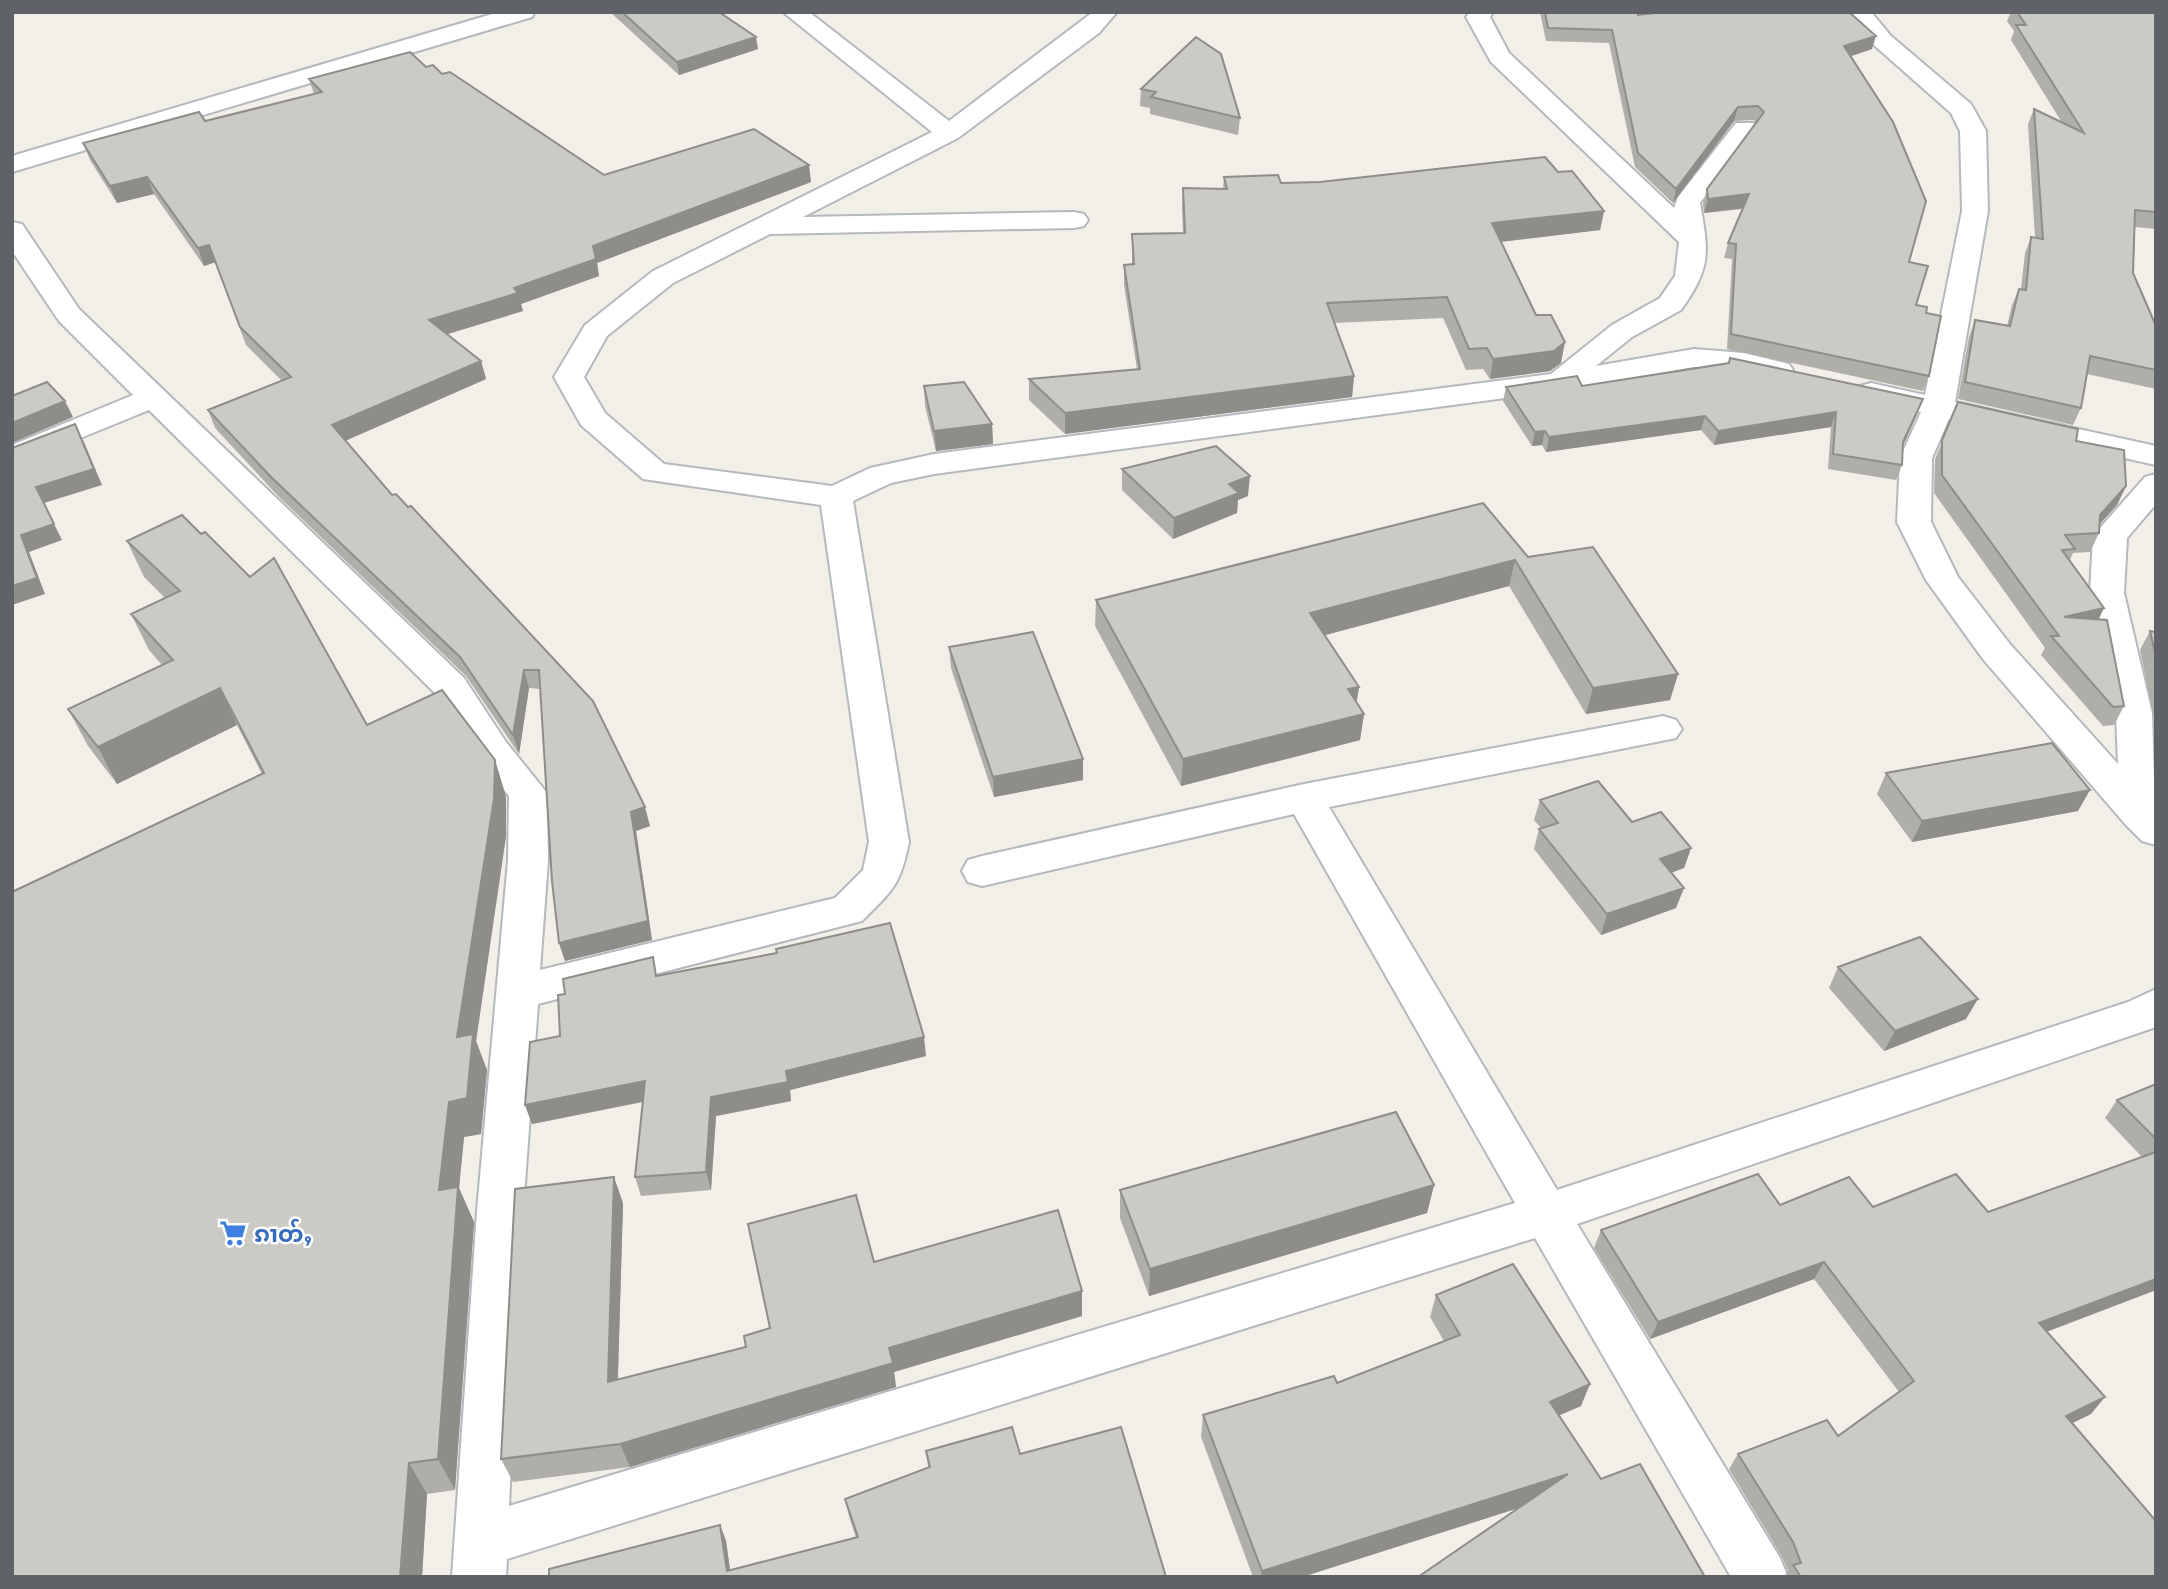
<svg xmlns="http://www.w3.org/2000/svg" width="2168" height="1589" font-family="'Open Sans','Noto Sans Myanmar',sans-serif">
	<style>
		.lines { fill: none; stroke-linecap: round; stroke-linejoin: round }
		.minor-casing { stroke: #b5b8bc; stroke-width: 4 }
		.minor { fill: #fff; fill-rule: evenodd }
		.wall { fill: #afaea9 }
		.shaded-wall { fill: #8f8d8a }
		.building { fill: #cccac5; stroke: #8f8d8a; stroke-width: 2 }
		.labels { text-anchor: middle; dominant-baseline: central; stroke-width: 5; stroke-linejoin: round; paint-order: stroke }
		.near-shop-label { font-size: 23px; font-weight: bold; fill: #366cbe; stroke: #fff; text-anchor: start }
	</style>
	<rect width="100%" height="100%" fill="#f1efe8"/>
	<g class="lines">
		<defs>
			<path id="minor" d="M499,12H535L532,17L12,172V156Z
				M783,12H809L949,121L1093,12H1117L1099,33L958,138L803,217L1074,212L1084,214L1088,220L1084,226L1074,228L770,234L673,283L607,336L584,377L605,413L664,464L832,486L870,468L934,454L1551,374L1612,325L1660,298L1675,276L1679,242L1491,62L1466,17L1470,12H1493L1490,17L1509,53L1674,208L1678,197L1736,123H1754L1758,128L1700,203C1709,253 1711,268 1681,310L1632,337L1596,366L1694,349L1744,353L1789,364L1793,370L1789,376L1778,379L1744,371L1694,367L1558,391L934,474L891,483L853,501L909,842C900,886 893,890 862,921L538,1004L523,1211L509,1506L1515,1203L1294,814L982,886L968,882L962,871L968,860L982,856L1304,784L1663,716L1676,720L1682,729L1676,738L1329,807L1557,1190L2128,1002L2156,989V1027L1577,1224L1780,1558L1788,1577H1731L1535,1238L507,1559L506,1577H452L477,1211L508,860L509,796L480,760L438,696L149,410L12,466V445L133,395L59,321L12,251V222L22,224L79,309L464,678L506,742L547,793L548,860L540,970L835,898L863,870L869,842L821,505L643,479L581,425L554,377L585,325L653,271L932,132Z
				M1848,12H1871L1891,36L1971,104L1986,131L1988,211L1955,402L2156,446V465L1949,419L1932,458L1931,522L1958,577L2009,643L2118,764L2116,713L2090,593L2093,536L2145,477L2156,474V504L2127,538L2124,593L2152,713L2156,845L2142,841L2126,825L1983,659L1926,580L1897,522L1900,458L1921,412L1860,398L1856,392L1860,386L1871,383L1925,395L1962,211L1960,131L1951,113L1875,46Z"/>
		</defs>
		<!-- minor casing -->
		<use href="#minor" class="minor-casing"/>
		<!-- minor -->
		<use href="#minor" class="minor"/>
	</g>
	<!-- wall -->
	<path class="wall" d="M610,12H719L758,49L679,75Z
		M1540,12H1638V15L1872,49L1850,56L1909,262L1916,305L1926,313L1929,376L1923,391L1727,349L1732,259L1724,258L1728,243L1743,209L1704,213L1703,204L1707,189L1756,123L1754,120L1734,121L1673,203L1635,167L1609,43L1546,41Z
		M2011,12H2156V229L2135,227L2133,273L2156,326V389L2087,374L2081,408L2073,425L1958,399L1969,337L1975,320L2007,326L2012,305L2019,289H2021L2025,253L2031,237L2035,238L2028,124L2034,109L2061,121L2011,40L2014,31L2007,21Z
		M1196,37L1240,118L1238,135L1150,114V108L1140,106L1141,89Z
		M426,67L442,74L604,175L811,182L597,263L599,276L521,304L523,311L447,334L481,361L486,379L345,441L392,495L408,507L593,701L650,826L636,831L652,940L565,961L559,943L540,689L529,688L519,754L466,676L278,496L215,428L208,410L282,381L246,345L215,262L204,266L154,194L117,203L90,160L83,143L205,121L314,94L309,79Z
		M1558,172L1604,211L1600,230L1501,242L1536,315L1561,363L1550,371L1490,379L1483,369L1466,370L1443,318L1334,323L1354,376L1352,397L1065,434L1029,400V379L1137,369L1124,285V265L1132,264V234L1183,233L1182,208L1183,188L1223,189L1224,177L1281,183Z
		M1730,358L1917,414L1903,445L1902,465L1896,480L1828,469L1831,427L1714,445L1701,430L1546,452L1542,445L1532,446L1503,401L1506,387L1582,386L1728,363Z
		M924,386L992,424L993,444L936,451L925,406Z
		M1958,402L2076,441L2126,486L2117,505L2099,525V533L2090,552L2073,553L2070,560L2099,620L2124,706L2114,725L2103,726L2041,655L2045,648L1934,493L1935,459Z
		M1122,469L1248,496L1238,500L1237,513L1173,539L1122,490Z
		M127,541L367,725L495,760L506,797V836L476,1041L487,1070L481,1134L464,1137L459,1188L474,1222L455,1490L427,1494L422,1577H12L262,774L237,725L117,784L88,746L68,709L162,665L149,650L131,614L165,598L144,577Z
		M1528,557L1678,674L1670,700L1586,714L1509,586L1324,635L1359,687L1356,702L1364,714L1360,740L1181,786L1095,626L1096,600Z
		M2150,631L2156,632L2155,723L2140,650Z
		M949,647L1083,759V780L994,797L951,668Z
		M1886,773L2078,811L1912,842L1877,794Z
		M1540,800L1632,822L1691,848L1684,868L1671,873L1676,908L1601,935L1534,849L1539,829L1541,828L1534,820Z
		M1838,967L1966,1019L1884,1051L1829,988Z
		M658,976L926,1056L790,1090L791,1101L716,1116L711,1190L641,1196L635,1177L643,1102L532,1124L525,1105Z
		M2156,1084V1290L2047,1332L2091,1414L2072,1423L2156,1577H1784L1788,1571L1782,1557L1729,1469L1738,1454L1838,1436L1899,1392L1814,1279L1650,1339L1594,1248L1601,1230L1780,1205L1873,1207L1988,1212L2142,1157L2105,1118L2117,1100Z
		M1434,1185L1427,1213L1149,1296L1120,1218V1190Z
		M623,1203L618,1379L746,1347L770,1328L874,1262L1082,1316L894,1372L896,1387L630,1467L513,1482L501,1459Z
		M1436,1295L1581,1406L1559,1415L1519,1508L1302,1577H1253L1201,1437L1203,1415L1337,1383L1444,1341L1430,1317Z
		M926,1451L1020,1454L1166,1577H549L720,1525L726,1541L730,1570L856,1538L849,1516L845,1499L928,1467Z"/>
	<!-- shaded-wall -->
	<path class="shaded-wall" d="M1876,36L1872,49L1840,60L1844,46Z
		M756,37L758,49L679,75L677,62Z
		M1738,107L1734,121L1673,203L1676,189Z
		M809,165L811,182L597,263L599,276L521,304L523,311L435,338L429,320L593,246Z
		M147,177L154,194L117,203L110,186Z
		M1749,194L1745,208L1704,213L1708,199Z
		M1604,211L1600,230L1489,243L1492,223Z
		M209,245L216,262L204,266L198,248Z
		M1565,342L1561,363L1550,371L1490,379L1493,359Z
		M481,361L486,379L338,444L332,425Z
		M1354,376L1352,397L1065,434V413Z
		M1923,399L1917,414L1898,457L1903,442Z
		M65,401L73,417L12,443V423Z
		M1836,412L1831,427L1714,445L1718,431Z
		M1705,416L1701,430L1546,452L1549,437Z
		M992,424L993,444L936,451L934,431Z
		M1545,431L1542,445L1532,446L1535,432Z
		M83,440L102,485L44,503L36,487Z
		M1250,476L1248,496L1238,500L1237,513L1173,539L1174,518L1229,484Z
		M2126,486L2117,505L2091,534L2100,515Z
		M54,524L62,540L29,552L45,594L12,605V586L21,535Z
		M1515,560L1509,586L1307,640L1310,613Z
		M2104,608L2095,627L2064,617Z
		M524,670L529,688L519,754L513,735Z
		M1678,674L1670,700L1586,714L1593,688Z
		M1359,687L1355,713L1348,689Z
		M220,688L237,725L117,784L98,747Z
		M1364,714L1360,740L1181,786L1183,759Z
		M1083,759V780L994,797L993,777Z
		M495,760L506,797V836L476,1041L487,1070L481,1134L464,1137L459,1188L474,1222L455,1490L438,1459L439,1190L457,1037Z
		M2090,790L2078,811L1912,842L1922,821Z
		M645,807L650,826L636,831L652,940L565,961L559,943L631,812Z
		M1691,848L1684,868L1653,879L1660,859Z
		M1684,888L1676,908L1601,935L1607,914Z
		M1978,999L1966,1019L1884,1051L1895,1031Z
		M924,1037L926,1056L790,1090L791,1101L716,1116L711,1190L706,1172L711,1097L786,1071Z
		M645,1081L651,1100L532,1124L525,1105Z
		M614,1177L623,1203L617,1405L608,1382Z
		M1434,1185L1427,1213L1149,1296L1150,1269Z
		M1824,1262L1814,1279L1650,1339L1658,1322Z
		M2156,1279V1290L2027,1339L2039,1323Z
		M1082,1291V1316L894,1372L896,1387L630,1467L620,1444L889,1348Z
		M1590,1384L1581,1406L1542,1423L1550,1402Z
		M2105,1397L2091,1414L2052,1433L2066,1416Z
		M409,1463L427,1494L422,1577H400Z
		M1568,1474L1559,1495L1302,1577H1261L1262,1571Z
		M720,1525L726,1541L731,1577L727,1571Z"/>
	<!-- building -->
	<path class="building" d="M622,12H719L756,37L677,62Z
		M1545,12H1638V15L1664,12H1849L1876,36L1844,46L1893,122L1926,201L1909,262L1928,266L1916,305L1927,307L1926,313L1941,316L1929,376L1731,334L1736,244L1728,243L1749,194L1708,199L1707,189L1764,112L1758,106L1738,107L1676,189L1638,153L1612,30L1548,28Z
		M2017,12H2156V212L2135,210L2133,273L2156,326V370L2090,356L2081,408L1965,382L1975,320L2010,326L2019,289L2026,290L2031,237L2043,239L2034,109L2084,133L2016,25H2026Z
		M1196,37L1221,54L1240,118L1151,97L1156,92L1141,89Z
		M410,52L426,67L433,65L442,74L450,72L604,175L754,129L809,165L593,246L596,259L514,288L518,293L429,320L481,361L332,425L392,495L396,494L408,507L411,506L593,701L645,807L631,812L648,921L559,943L552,881L539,670H524L513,735L460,657L271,477L208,410L291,377L240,327L209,245L198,248L147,177L110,186L83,143L199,112L205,121L322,92L309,79Z
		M1545,157L1558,172L1572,171L1604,211L1492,223L1536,315H1551L1565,342L1554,351L1493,359L1487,348L1469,349L1447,297L1327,303L1354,376L1065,413L1029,379L1140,369L1124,265L1134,264L1132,234L1185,233L1183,188L1227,189L1224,177L1278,175L1281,183L1320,182Z
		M1730,358L1923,399L1903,442L1902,465L1833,454L1836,412L1718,431L1705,416L1549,437L1545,431L1535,432L1506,387L1577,376L1582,386L1729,363Z
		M47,382L65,401L12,423V396Z
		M964,382L992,424L934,431L924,386Z
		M1958,402L2078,429L2076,441L2124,450L2126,486L2100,515L2099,533L2065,535L2075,549L2062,550L2104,608L2064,617L2107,620L2124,706L2113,707L2051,636H2059L1942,475V440Z
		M75,424L94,469L36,487L54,524L21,535L37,578L12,586V448Z
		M1216,446L1250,476L1229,484L1239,493L1174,518L1122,469Z
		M1483,503L1528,557L1593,547L1678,674L1593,688L1515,560L1310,613L1359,687L1348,689L1364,714L1183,759L1096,600Z
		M182,515L201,534L205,532L250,577L274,558L367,725L442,690L495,760L494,799L457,1037L473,1034L467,1098L449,1102L439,1190L458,1187L438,1459L409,1463L400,1577H12V892L264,773L220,688L98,747L68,709L173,660L131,614L180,591L127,541Z
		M2150,631L2156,632V657Z
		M1033,632L1083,759L993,777L949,647Z
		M2052,743L2090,790L1922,821L1886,773Z
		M1598,781L1632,822L1661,812L1691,848L1660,859L1684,888L1607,914L1539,829L1558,823L1540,800Z
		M890,923L924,1037L786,1071L788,1082L711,1097L706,1172L635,1177L645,1081L525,1105L530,1042L560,1036L558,995L565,994L563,979L653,957L656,976L777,953L776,949Z
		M1920,937L1978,999L1895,1031L1838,967Z
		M2156,1084V1139L2117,1100Z
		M1396,1112L1434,1185L1150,1269L1120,1190Z
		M2156,1152V1279L2039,1323L2105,1397L2066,1416L2156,1521V1577H1801L1793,1565L1801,1563L1793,1542L1738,1454L1827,1420L1838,1436L1914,1381L1824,1262L1658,1322L1601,1230L1758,1174L1780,1205L1849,1177L1873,1207L1956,1174L1988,1212Z
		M614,1177L608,1382L746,1347L744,1336L770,1328L748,1224L856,1195L874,1262L1058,1210L1082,1291L889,1348L893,1363L620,1444L501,1459L515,1189Z
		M1513,1264L1590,1384L1550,1402L1601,1479L1640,1464L1705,1577H1418L1568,1474L1262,1571L1203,1415L1334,1376L1337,1383L1460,1335L1436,1295Z
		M1012,1427L1020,1454L1121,1427L1166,1577H549V1569L720,1525L727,1571L858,1537L845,1499L930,1467L926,1451Z"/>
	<!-- icons -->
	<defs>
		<symbol id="supermarket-bare" viewBox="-9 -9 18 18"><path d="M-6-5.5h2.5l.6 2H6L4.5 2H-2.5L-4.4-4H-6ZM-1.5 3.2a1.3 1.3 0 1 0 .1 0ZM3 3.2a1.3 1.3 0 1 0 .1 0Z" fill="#3f7fe0" stroke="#fff" stroke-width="2.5" paint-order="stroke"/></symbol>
	</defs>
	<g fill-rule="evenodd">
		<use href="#supermarket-bare" x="214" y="1214" width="38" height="38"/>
	</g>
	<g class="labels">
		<!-- near-shop labels -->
		<g class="near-shop-label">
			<text x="254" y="1233">ၵၢတ်ႇ</text>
		</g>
	</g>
	<!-- border -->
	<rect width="2168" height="1589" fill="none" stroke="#5f6368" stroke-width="28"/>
</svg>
